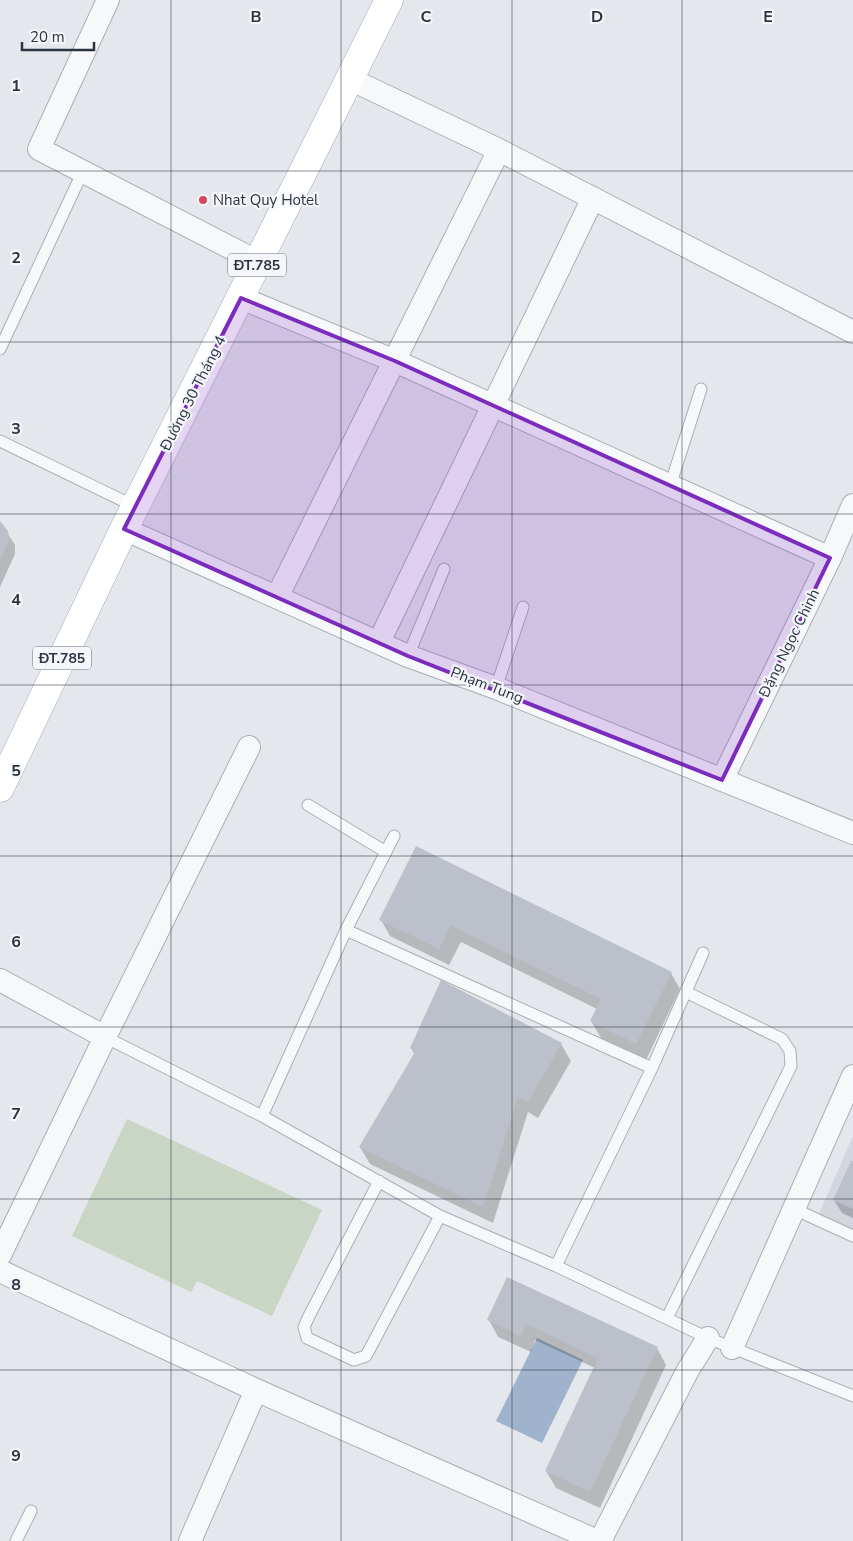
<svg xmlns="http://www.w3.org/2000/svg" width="853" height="1541" font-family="'Nunito Sans',sans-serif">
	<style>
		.built { fill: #d2d6de }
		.green { fill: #c9d6c5 }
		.water { fill: #9fb4cc }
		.shadow { fill: #0003 }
		.building { fill: #bbc0ca }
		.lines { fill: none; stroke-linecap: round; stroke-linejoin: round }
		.lane-casing { stroke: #a9aeb7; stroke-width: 13 }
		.street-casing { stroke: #a9aeb7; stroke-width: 24 }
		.primary-casing { stroke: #a3abb8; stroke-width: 29 }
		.lane { stroke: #f7f8fa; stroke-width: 11 }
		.street { stroke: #f7f8fa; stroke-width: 22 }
		.primary { stroke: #fff; stroke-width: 28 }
		.marked { fill: #7b2cbf; fill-opacity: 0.2; stroke: #7b2cbf; stroke-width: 4; stroke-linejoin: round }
		.grid { fill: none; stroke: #2b3445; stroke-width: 1; stroke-opacity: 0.55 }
		.poi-dot { fill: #d1495b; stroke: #f4f6f9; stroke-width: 2 }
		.labels { text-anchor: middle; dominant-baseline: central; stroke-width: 4.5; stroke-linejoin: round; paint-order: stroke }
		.shield { fill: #f4f6f9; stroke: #676e7b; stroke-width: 1 }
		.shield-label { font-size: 14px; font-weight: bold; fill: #2b3445 }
		.poi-label { font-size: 15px; fill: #2b3445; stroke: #f4f6f9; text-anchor: start }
		.street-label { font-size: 15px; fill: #2b3445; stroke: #f4f6f9 }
		.grid-label { font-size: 16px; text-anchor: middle; font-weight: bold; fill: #2b3445; stroke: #f4f6f9; stroke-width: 4.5; stroke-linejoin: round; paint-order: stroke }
	</style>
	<rect width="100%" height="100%" fill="#e4e7ec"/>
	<!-- built -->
	<path class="built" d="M853,1136V1229L819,1214Z"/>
	<!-- green -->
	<path class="green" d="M127,1119L322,1210L272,1316L197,1281L191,1292L72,1236Z"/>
	<!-- water -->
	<path class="water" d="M537,1338L583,1360L542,1443L496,1421Z"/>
	<!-- shadow -->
	<path class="shadow" d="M0,522L15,545V554L0,587Z
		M416,848L671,973L680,989L646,1060L601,1038L591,1021L597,1009L461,942L449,965L390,936L381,920Z
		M561,1044L571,1061L538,1118L528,1112L493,1223L370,1164L360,1147L415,1055L411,1048Z
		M853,1163V1218L842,1213L834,1200Z
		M508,1279L657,1348L666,1365L600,1508L556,1488L546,1471L595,1368L535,1340L531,1352L498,1337L489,1320Z"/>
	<!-- building -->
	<path class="building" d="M0,521L8,531L9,540L0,559Z
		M416,846L672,972L636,1044L590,1021L601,999L451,926L439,949L379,920Z
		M441,980L562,1043L528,1102L518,1097L483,1207L359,1147L415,1052L410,1048Z
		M851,1161H853V1209L833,1200Z
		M507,1277L658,1347L590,1492L545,1471L598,1358L526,1324L521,1336L487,1320Z"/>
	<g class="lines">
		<defs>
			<path id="lane" d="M0,349L83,171
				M0,441L136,507
				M670,486L701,389
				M408,656L444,569
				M496,688L523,607
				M308,805L386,852
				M346,930L652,1068
				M105,1037L262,1116L440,1216L556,1266L708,1338L853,1396
				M262,1116L346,930L394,836
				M379,1181L309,1316L304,1327L307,1338L354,1360L366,1356L440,1216
				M794,1209L853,1236
				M556,1266L652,1068L703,953
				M667,1318L791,1066L790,1051L782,1039L686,992
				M16,1541L31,1511"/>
			<path id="street" d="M108,0L39,149L258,262
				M350,79L499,150L853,332
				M241,298L395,361L830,558
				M124,529L408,656L496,688L853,833
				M277,597L499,150
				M379,642L593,198
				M722,780L830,558L853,505
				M0,980L105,1037
				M0,1255L105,1037L249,747
				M0,1271L256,1390L597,1541
				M732,1348L853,1076
				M190,1541L256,1390
				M600,1541L688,1370L708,1338"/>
			<path id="primary" d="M0,788L124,529L389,0"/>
		</defs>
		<!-- lane casing -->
		<use href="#lane" class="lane-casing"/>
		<!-- street casing -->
		<use href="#street" class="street-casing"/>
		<!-- primary casing -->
		<use href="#primary" class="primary-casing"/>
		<!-- lane -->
		<use href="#lane" class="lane"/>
		<!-- street -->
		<use href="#street" class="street"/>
		<!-- primary -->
		<use href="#primary" class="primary"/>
	</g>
	<!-- marked area -->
	<path class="marked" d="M241,298L395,361L830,558L722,780L408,656L124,529Z"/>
	<!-- grid -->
	<path class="grid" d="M171,0V1541M341,0V1541M512,0V1541M682,0V1541M0,171H853M0,342H853M0,514H853M0,685H853M0,856H853M0,1027H853M0,1199H853M0,1370H853"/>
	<!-- markers -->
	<circle class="poi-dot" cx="203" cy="200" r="5"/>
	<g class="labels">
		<!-- shield labels -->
		<g class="shield">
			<rect x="228" y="253.5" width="58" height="23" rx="4"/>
			<rect x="33" y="646.5" width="58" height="23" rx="4"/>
		</g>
		<g class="shield-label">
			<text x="257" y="265">ĐT.785</text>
			<text x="62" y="658">ĐT.785</text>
		</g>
		<!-- poi labels -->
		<g class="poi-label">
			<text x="213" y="200">Nhat Quy Hotel</text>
		</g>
		<!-- street labels -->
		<g class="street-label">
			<text transform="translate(193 393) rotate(-63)">Đường 30 Tháng 4</text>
			<text transform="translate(789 643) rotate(-64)">Đặng Ngọc Chinh</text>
			<text transform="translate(487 685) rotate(21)">Phạm Tung</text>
		</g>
	</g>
	<g class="grid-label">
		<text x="256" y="22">B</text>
		<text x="426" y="22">C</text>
		<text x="597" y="22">D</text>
		<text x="768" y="22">E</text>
		<text x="16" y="91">1</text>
		<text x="16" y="263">2</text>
		<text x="16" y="434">3</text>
		<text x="16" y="605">4</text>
		<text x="16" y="776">5</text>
		<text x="16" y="947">6</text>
		<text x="16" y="1119">7</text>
		<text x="16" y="1290">8</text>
		<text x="16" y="1461">9</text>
	</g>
	<!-- scale -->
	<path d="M22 42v8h72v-8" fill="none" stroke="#2b3445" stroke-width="2.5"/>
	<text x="30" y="42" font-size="15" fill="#2b3445" stroke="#f4f6f9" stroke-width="4" paint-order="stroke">20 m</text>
</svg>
